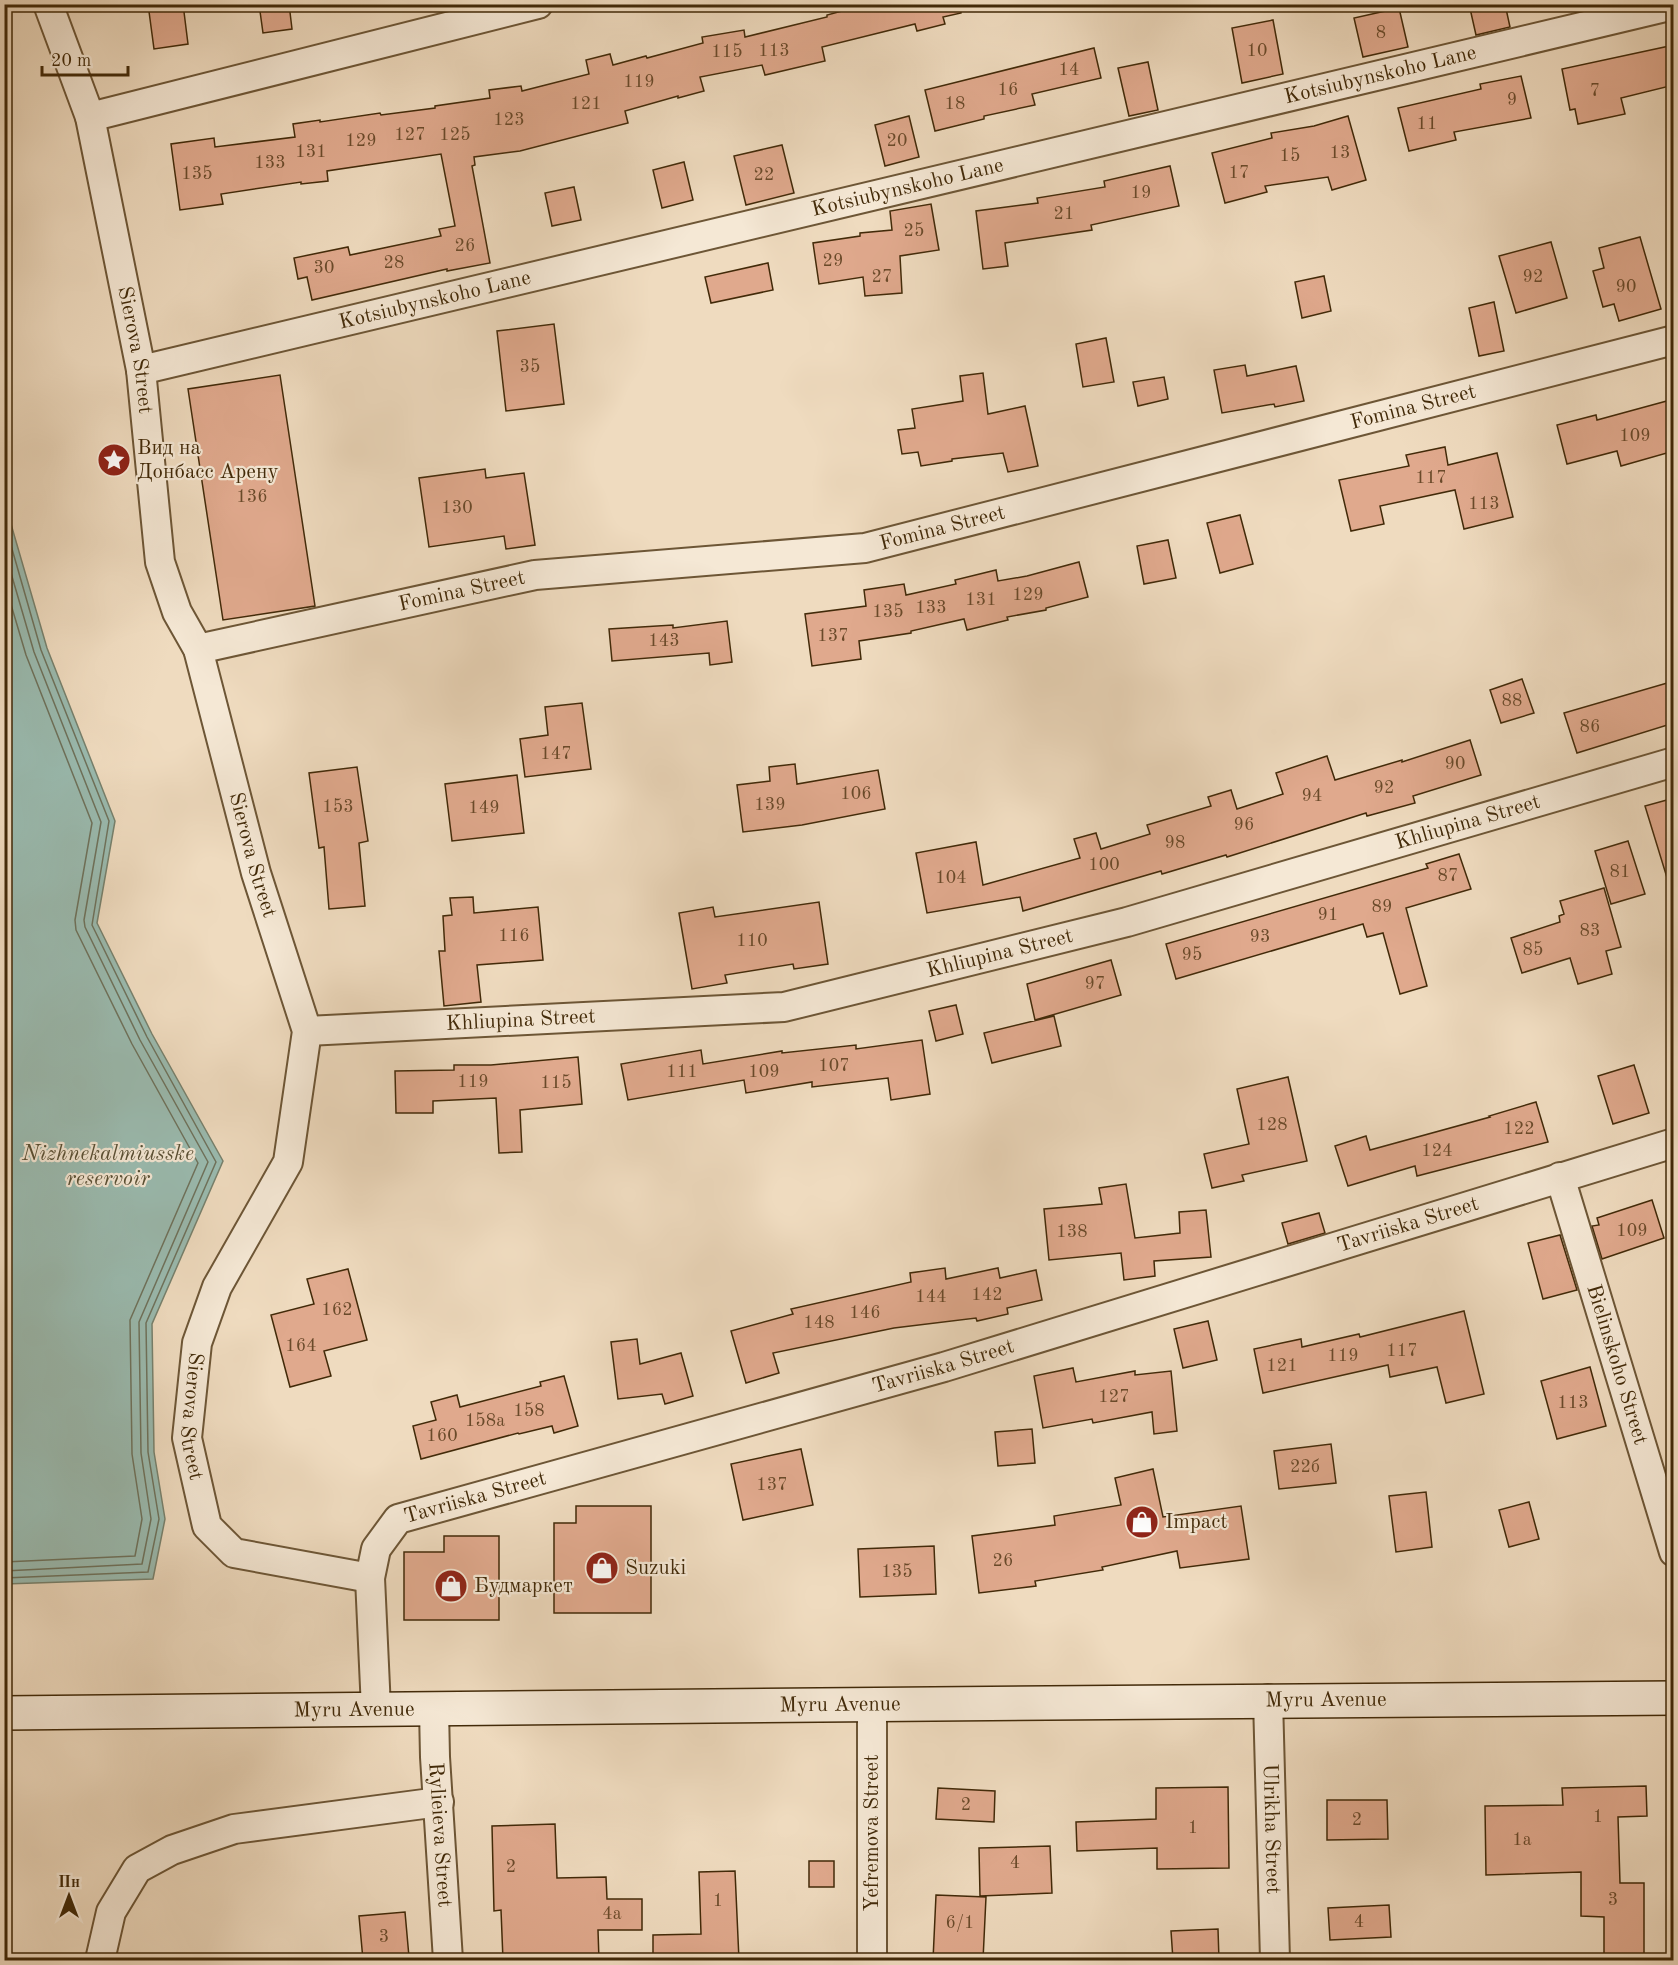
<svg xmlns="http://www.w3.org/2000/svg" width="1678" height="1965" font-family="'Old Standard TT',serif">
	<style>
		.water { fill: #9abbb0; stroke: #77816d; stroke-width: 1.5 }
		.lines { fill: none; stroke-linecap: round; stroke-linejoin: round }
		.shore { stroke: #6e725c; stroke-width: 1.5 }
		.building { fill: #e0a98d; stroke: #422a09; stroke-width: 1.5 }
		.minor-casing { stroke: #6d5636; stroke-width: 32 }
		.secondary-casing { stroke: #422a09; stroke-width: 36 }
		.minor { stroke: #f5e8d5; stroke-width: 28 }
		.secondary { stroke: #f5e8d5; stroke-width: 33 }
		.labels { text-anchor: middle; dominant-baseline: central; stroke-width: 4.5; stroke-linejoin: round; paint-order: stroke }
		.number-label { font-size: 18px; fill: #6a4a2a }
		.street-label { font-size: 21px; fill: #422a09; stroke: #f5e8d5 }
		.poi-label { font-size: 21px; fill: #422a09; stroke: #f5e8d5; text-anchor: start }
		.water-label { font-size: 22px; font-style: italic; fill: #584e33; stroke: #f5e8d5 }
	</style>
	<rect width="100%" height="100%" fill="#efdbbf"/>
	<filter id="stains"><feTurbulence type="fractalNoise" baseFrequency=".00333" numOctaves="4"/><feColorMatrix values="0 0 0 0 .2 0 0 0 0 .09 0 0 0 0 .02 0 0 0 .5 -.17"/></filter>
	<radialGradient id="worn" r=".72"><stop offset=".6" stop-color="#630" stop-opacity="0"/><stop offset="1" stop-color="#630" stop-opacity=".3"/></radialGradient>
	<!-- water -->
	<path class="water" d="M4,500L47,648L115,821L97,923L152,1034L223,1161L152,1324L154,1452L165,1519L153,1579L5,1584Z"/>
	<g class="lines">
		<!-- shore -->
		<path class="shore" d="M4,521L41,650L109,821L92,925L147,1037L216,1162L146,1323L148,1452L159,1519L148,1572L4,1578
			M4,549L34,652L101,822L84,920L85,927L140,1040L208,1162L139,1322L141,1453L151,1519L142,1564L4,1571
			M4,581L26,655L92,823L75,920L76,930L132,1044L198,1163L130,1320L132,1454L142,1519L135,1556L4,1562"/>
	</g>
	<!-- building -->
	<path class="building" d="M148,4H183L188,44L154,49Z
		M259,4H289L292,29L263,33Z
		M868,4H960L961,13L943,17L945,24L917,31L915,24L822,47L825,61L765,75L762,65L700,77L704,91L678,98V96L625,111L628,123L520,151L474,157L475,165L472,166L490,263L447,271V269L312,300L307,277L298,279L294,258L348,247L350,255L441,236L439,229L455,226L441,154L327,171L328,181L301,184V182L221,194L223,204L180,210L171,144L214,138L215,147L295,137L293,124L320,120V122L380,113L381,115L435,108V106L490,98L489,90L521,86L522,91L589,74L586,60L610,54L613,65L646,56L647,58L703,43L702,37L744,30L745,37L827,17V15Z
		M1469,4H1505L1510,27L1476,35Z
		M1399,8L1408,47L1363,57L1354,18Z
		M1273,20L1283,74L1242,83L1232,28Z
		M1674,45V85L1621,98L1625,114L1578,124L1575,109L1570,110L1562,69Z
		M1094,48L1101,78L1032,94L1035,105L984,116V119L935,131L925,90Z
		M1148,62L1158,110L1129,116L1118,68Z
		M1521,76L1531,118L1454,132L1456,140L1409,151L1398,108L1481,89L1480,84Z
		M909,116L919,157L885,166L875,125Z
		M1348,116L1366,180L1332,190L1328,177L1265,186L1267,192L1225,203L1212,153L1272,138L1271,133L1314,126Z
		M782,145L794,193L746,205L734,156Z
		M684,162L693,200L662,208L653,170Z
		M1170,166L1179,206L1091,225L1092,230L1005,243L1008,266L983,269L976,211L1038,203L1037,198L1105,187L1104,181Z
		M574,187L581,220L552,226L545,193Z
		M931,204L939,250L900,256L902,293L865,296L863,277L819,284L813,243L860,236V233L892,230L890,211Z
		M1640,237L1661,309L1619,321L1614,304L1603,307L1593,271L1604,268L1599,248Z
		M1551,242L1567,298L1516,313L1499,256Z
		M768,263L773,290L711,303L705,277Z
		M1324,276L1331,311L1302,318L1295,282Z
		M1494,302L1504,351L1479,356L1469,308Z
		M554,324L564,404L506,411L497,331Z
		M1106,338L1114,382L1083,387L1076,344Z
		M1245,365L1247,376L1296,366L1304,401L1275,407L1274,404L1222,413L1214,370Z
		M983,373L988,414L1025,406L1038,466L1008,472L1003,453L952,459V461L921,466L918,452L902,454L898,430L915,428L912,409L963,401L960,376Z
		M280,375L315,606L223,620L188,389Z
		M1164,377L1168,399L1138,406L1133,382Z
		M1674,399V451L1621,466L1617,451L1567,464L1557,425L1596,415L1597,420Z
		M1445,447L1448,465L1497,453L1513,517L1464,529L1455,490L1380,506L1384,524L1351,531L1339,480L1409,466L1406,455Z
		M485,469L486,478L524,473L535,545L506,549L504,536L429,547L419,478Z
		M1240,515L1253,564L1220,573L1207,523Z
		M1168,540L1176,578L1144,584L1137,546Z
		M1079,562L1088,597L1046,608V610L1007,617L1008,620L967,630L964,619L911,631V633L859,641L861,659L812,666L805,614L866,606L864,590L904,584L906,595L956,584L955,580L996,570L998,581L1027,576Z
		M727,621L732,662L710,665L709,653L612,661L609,629L673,625V628Z
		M1522,679L1534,713L1501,723L1490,690Z
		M1674,681V723L1577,753L1564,713Z
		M582,703L591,769L525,777L520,739L548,735L545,707Z
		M1470,740L1481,775L1413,796L1415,803L1367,816L1366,813L1227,857L1226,855L1162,874L1161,871L1023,911L1020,897L927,913L916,853L976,842L983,885L1080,858L1074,839L1096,833L1101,849L1150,834L1147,825L1211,806L1208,797L1231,790L1237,809L1283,794L1276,773L1327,756L1335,780L1402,760V762Z
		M795,764L797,784L878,770L885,809L802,825L743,832L737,785L770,781L769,767Z
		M357,767L368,841L359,843L365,906L329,909L324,847L319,848L309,773Z
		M517,775L524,833L452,841L445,784Z
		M1674,798V880L1668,881L1645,806Z
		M1628,841L1645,894L1611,904L1595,851Z
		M1459,854L1471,889L1406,908L1427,986L1400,994L1383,933L1367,937L1363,924L1176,979L1166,944L1428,868L1426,864Z
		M1604,888L1621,947L1606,951L1612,974L1578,984L1570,958L1522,973L1511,938L1560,922L1559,916L1564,914L1560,901Z
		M473,897L474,913L538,907L543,960L477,965L481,1002L444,1006L439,951H445L443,916L452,915L450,898Z
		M819,902L828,964L794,969L793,964L725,975L727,983L692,989L679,913L713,907L715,917Z
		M1111,960L1121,995L1035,1020L1027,984Z
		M956,1005L963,1034L936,1041L929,1011Z
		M1054,1016L1061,1046L992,1063L984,1033Z
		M922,1040L930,1094L891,1100L888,1078L812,1087V1082L746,1093L744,1080L628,1100L621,1064L701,1050L703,1064L782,1051V1053L856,1045V1049Z
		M578,1057L582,1104L520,1110L522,1152L499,1153L496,1098L433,1101V1113H396L395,1071L454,1070V1065H491Z
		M1634,1065L1649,1113L1613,1124L1598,1076Z
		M1288,1077L1307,1161L1242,1175L1244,1181L1212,1188L1204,1154L1249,1144L1237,1089Z
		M1536,1102L1548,1142L1417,1176L1415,1166L1348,1186L1335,1146L1366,1136L1370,1150L1490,1117L1489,1116Z
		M1126,1184L1135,1238L1180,1233L1179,1212L1206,1210L1211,1257L1154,1261L1155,1276L1124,1280L1121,1253L1049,1260L1044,1209L1102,1204L1099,1188Z
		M1652,1200L1664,1238L1602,1259L1592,1226L1599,1225L1597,1218Z
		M1319,1213L1325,1233L1288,1244L1282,1223Z
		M1560,1235L1577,1290L1543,1299L1528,1243Z
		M945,1268L946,1279L998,1268L1000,1278L1036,1270L1042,1300L1007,1308L1008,1314L977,1321L976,1318L894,1328L773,1353L779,1373L746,1383L731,1331L793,1314L791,1309L911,1282L910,1273Z
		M348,1269L367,1340L324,1351L331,1376L290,1387L271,1315L314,1304L307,1279Z
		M1464,1311L1484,1394L1446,1403L1437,1367L1390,1377L1388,1365L1263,1393L1254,1349L1301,1339L1302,1347L1359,1334L1360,1337Z
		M1208,1321L1217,1360L1183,1368L1174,1329Z
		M637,1339L640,1364L681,1353L693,1396L665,1404L662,1394L618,1399L611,1342Z
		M1590,1367L1606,1426L1557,1439L1541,1381Z
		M1073,1368L1076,1382L1135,1371V1375L1171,1371L1177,1431L1154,1434L1152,1412L1093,1423L1092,1419L1043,1428L1034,1376Z
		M564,1376L578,1426L554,1433L552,1426L519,1434L518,1433L421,1459L413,1426L436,1420L431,1402L457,1395L460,1407L541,1386L540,1382Z
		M1032,1429L1035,1463L998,1466L995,1432Z
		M1331,1444L1336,1483L1279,1489L1274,1451Z
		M801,1449L813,1505L743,1520L731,1464Z
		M1153,1469L1163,1517L1241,1506L1249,1559L1180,1568L1177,1551L1102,1567L1103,1570L1035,1581L1036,1586L979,1593L972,1536L1055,1525L1054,1516L1121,1505L1115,1478Z
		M1426,1492L1432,1547L1396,1552L1389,1496Z
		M1529,1502L1539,1539L1509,1547L1499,1510Z
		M576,1506H651V1613H554V1523H576Z
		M444,1536H499V1620H404V1552H444Z
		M934,1546L936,1594L860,1597L858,1549Z
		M1646,1786L1647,1816L1618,1817L1620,1883H1644V1960H1604V1917L1581,1916V1872L1486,1875L1485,1806L1563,1805L1562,1788Z
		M1228,1787L1229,1868L1157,1869V1848L1077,1851L1076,1822L1156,1819V1788Z
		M938,1788L995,1791L994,1822L936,1819Z
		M1327,1800H1387L1388,1839L1327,1840Z
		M555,1824L557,1878L606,1877L607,1899H642V1930H598L599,1960H503L501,1910L494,1911L492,1826Z
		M1050,1846L1052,1893L980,1896L979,1848Z
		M809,1861H834V1887H809Z
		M735,1871L739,1960H653V1935L701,1934L699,1872Z
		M936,1895L986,1897L983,1960H933Z
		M1389,1905L1391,1937L1330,1940L1328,1908Z
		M405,1912L409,1957L363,1960L359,1916Z
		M1218,1929L1219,1960H1173L1171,1931Z"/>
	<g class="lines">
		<defs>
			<g id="minor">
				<path id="s1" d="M48,4L90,117L141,370L160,562L177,612L198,649L256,873L307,1031L288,1162L217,1287L197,1343L187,1438L207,1526L234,1553L370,1578"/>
				<path d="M90,117L538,4"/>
				<path id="s2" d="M141,370L1674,5"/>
				<path id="s3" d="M198,649L535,575L865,548L1674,340"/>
				<path id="s4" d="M307,1031L784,1007L1127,922L1674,762"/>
				<path id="s5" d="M1560,1177L1674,1552"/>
				<path id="s6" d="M1268,1699L1275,1960"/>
				<path d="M872,1705V1960"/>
				<path id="s7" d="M376,1709L370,1578L376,1549L398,1519L944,1367L1674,1143"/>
				<path id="s8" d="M434,1709L435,1757L448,1960"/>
				<path d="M100,1960L111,1912L137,1869L172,1850L234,1829L439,1802"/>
			</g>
			<g id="secondary">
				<path id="s9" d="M4,1713C561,1709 1117,1700 1674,1698"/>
			</g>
		</defs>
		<!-- minor casing -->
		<use href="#minor" class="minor-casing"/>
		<!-- secondary casing -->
		<use href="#secondary" class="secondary-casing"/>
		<!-- minor -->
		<use href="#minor" class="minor"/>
		<!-- secondary -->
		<use href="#secondary" class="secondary"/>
	</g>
	<!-- icons -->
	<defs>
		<symbol id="sight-disc" viewBox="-11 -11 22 22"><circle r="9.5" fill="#8f2418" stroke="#f5e8d5"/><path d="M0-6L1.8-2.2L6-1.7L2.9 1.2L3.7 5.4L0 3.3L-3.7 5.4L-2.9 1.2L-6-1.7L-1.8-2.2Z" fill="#fff"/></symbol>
		<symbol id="shop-disc" viewBox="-11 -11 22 22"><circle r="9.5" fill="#8f2418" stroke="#f5e8d5"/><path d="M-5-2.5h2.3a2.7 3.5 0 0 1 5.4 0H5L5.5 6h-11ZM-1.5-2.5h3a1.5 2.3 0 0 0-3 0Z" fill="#fff"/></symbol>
	</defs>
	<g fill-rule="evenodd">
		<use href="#sight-disc" x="95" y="441" width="38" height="38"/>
		<use href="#shop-disc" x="1123" y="1503" width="38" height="38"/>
		<use href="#shop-disc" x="583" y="1549" width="38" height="38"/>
		<use href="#shop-disc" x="432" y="1567" width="38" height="38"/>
	</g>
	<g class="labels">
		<!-- number labels -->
		<g class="number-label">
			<text x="1381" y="33">8</text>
			<text x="774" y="51">113</text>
			<text x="1257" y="51">10</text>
			<text x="727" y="52">115</text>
			<text x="1069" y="70">14</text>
			<text x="639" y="82">119</text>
			<text x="1008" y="90">16</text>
			<text x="1595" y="91">7</text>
			<text x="1512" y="100">9</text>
			<text x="586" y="104">121</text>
			<text x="955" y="104">18</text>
			<text x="509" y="120">123</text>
			<text x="1427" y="124">11</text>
			<text x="410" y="135">127</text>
			<text x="455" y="135">125</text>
			<text x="361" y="141">129</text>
			<text x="897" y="141">20</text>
			<text x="311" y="152">131</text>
			<text x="1340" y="153">13</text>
			<text x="1290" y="156">15</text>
			<text x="270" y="163">133</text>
			<text x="1239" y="173">17</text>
			<text x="197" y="174">135</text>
			<text x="764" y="175">22</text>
			<text x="1141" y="193">19</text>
			<text x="1064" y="214">21</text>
			<text x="914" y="231">25</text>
			<text x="465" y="246">26</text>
			<text x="833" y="261">29</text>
			<text x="394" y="263">28</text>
			<text x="324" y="268">30</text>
			<text x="882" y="277">27</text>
			<text x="1533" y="277">92</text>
			<text x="1626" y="287">90</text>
			<text x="530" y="367">35</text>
			<text x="1635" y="436">109</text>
			<text x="1431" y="478">117</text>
			<text x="252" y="497">136</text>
			<text x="1484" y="504">113</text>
			<text x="457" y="508">130</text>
			<text x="1028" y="595">129</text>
			<text x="981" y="600">131</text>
			<text x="931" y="608">133</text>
			<text x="888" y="612">135</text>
			<text x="833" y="636">137</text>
			<text x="664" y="641">143</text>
			<text x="1512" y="701">88</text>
			<text x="1590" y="727">86</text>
			<text x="556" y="754">147</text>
			<text x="1455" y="764">90</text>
			<text x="1384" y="788">92</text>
			<text x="856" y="794">106</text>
			<text x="1312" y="796">94</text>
			<text x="770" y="805">139</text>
			<text x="338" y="807">153</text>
			<text x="484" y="808">149</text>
			<text x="1244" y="825">96</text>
			<text x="1175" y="843">98</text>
			<text x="1104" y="865">100</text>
			<text x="1620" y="872">81</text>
			<text x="1448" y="876">87</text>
			<text x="951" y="878">104</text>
			<text x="1382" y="907">89</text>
			<text x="1328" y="915">91</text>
			<text x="1590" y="931">83</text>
			<text x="514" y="936">116</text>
			<text x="1260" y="937">93</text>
			<text x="752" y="941">110</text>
			<text x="1533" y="950">85</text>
			<text x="1192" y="955">95</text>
			<text x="1095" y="984">97</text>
			<text x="834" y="1066">107</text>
			<text x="682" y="1072">111</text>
			<text x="764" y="1072">109</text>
			<text x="473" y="1082">119</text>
			<text x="556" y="1083">115</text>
			<text x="1272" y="1125">128</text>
			<text x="1519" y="1129">122</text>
			<text x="1437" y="1151">124</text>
			<text x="1632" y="1231">109</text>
			<text x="1072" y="1232">138</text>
			<text x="987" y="1295">142</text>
			<text x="931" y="1297">144</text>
			<text x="337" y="1310">162</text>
			<text x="865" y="1313">146</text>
			<text x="819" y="1323">148</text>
			<text x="301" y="1346">164</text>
			<text x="1402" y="1351">117</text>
			<text x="1343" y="1356">119</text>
			<text x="1282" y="1366">121</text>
			<text x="1114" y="1397">127</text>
			<text x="1573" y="1403">113</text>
			<text x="529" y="1411">158</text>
			<text x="485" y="1421">158а</text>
			<text x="442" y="1436">160</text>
			<text x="1305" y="1467">22б</text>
			<text x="772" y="1485">137</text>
			<text x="1003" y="1561">26</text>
			<text x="897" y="1572">135</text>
			<text x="966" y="1805">2</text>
			<text x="1598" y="1817">1</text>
			<text x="1357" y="1820">2</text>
			<text x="1193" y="1828">1</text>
			<text x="1522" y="1840">1а</text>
			<text x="1015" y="1863">4</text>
			<text x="511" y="1867">2</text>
			<text x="1613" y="1900">3</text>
			<text x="718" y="1901">1</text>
			<text x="612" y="1914">4а</text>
			<text x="1359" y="1922">4</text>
			<text x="960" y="1923">6/1</text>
			<text x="384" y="1937">3</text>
		</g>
		<!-- street labels -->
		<g class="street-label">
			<text stroke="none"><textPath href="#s2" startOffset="1274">Kotsiubynskoho Lane</textPath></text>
			<text stroke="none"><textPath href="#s2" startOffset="788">Kotsiubynskoho Lane</textPath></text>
			<text stroke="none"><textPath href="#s2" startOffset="302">Kotsiubynskoho Lane</textPath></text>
			<text stroke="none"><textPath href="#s1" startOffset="358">Sierova Street</textPath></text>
			<text stroke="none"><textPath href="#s3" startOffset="1242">Fomina Street</textPath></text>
			<text stroke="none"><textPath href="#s3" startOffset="756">Fomina Street</textPath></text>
			<text stroke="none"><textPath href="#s3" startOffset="270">Fomina Street</textPath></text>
			<text stroke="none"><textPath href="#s4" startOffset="1186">Khliupina Street</textPath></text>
			<text stroke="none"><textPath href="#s1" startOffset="880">Sierova Street</textPath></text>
			<text stroke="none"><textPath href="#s4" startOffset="700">Khliupina Street</textPath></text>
			<text stroke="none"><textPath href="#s4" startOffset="214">Khliupina Street</textPath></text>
			<text stroke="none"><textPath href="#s7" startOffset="1250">Tavriiska Street</textPath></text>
			<text stroke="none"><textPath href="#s5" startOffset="196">Bielinskoho Street</textPath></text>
			<text stroke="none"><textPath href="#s7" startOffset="764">Tavriiska Street</textPath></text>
			<text stroke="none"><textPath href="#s1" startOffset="1474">Sierova Street</textPath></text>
			<text stroke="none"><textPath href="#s7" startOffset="278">Tavriiska Street</textPath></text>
			<text stroke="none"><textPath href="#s9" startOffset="1322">Myru Avenue</textPath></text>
			<text stroke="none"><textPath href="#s9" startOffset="836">Myru Avenue</textPath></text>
			<text stroke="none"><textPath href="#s9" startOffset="350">Myru Avenue</textPath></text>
			<text stroke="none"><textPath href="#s6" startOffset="130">Ulrikha Street</textPath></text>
			<text transform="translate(872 1833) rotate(-90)">Yefremova Street</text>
			<text stroke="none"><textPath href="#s8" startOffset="126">Rylieieva Street</textPath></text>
		</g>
		<!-- poi labels -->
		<g class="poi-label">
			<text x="137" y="448">Вид на<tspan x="137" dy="24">Донбасс Арену</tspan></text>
			<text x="1165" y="1522">Impact</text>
			<text x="625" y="1568">Suzuki</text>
			<text x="474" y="1586">Будмаркет</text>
		</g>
		<!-- water labels -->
		<g class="water-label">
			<text x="108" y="1154">Nizhnekalmiusske<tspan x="108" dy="25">reservoir</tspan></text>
		</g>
	</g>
	<!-- margin -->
	<rect width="1678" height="1965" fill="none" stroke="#efdbbf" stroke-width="24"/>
	<rect x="6" y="6" width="1666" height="1953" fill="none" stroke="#422a09" stroke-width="3"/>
	<rect x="12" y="12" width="1654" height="1941" fill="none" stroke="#422a09" stroke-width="1.5"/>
	<!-- north arrow -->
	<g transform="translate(69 1896)" stroke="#f5e8d5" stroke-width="4.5" paint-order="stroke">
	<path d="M0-4.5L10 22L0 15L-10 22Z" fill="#422a09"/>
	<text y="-9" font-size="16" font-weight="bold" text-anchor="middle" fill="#422a09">Пн</text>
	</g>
	<!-- scale -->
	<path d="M42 66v9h86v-9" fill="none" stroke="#422a09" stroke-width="3"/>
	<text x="51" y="66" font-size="18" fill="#422a09" stroke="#f5e8d5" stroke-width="4.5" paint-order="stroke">20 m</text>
	<rect width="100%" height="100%" filter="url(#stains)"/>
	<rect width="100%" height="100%" fill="url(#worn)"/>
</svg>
